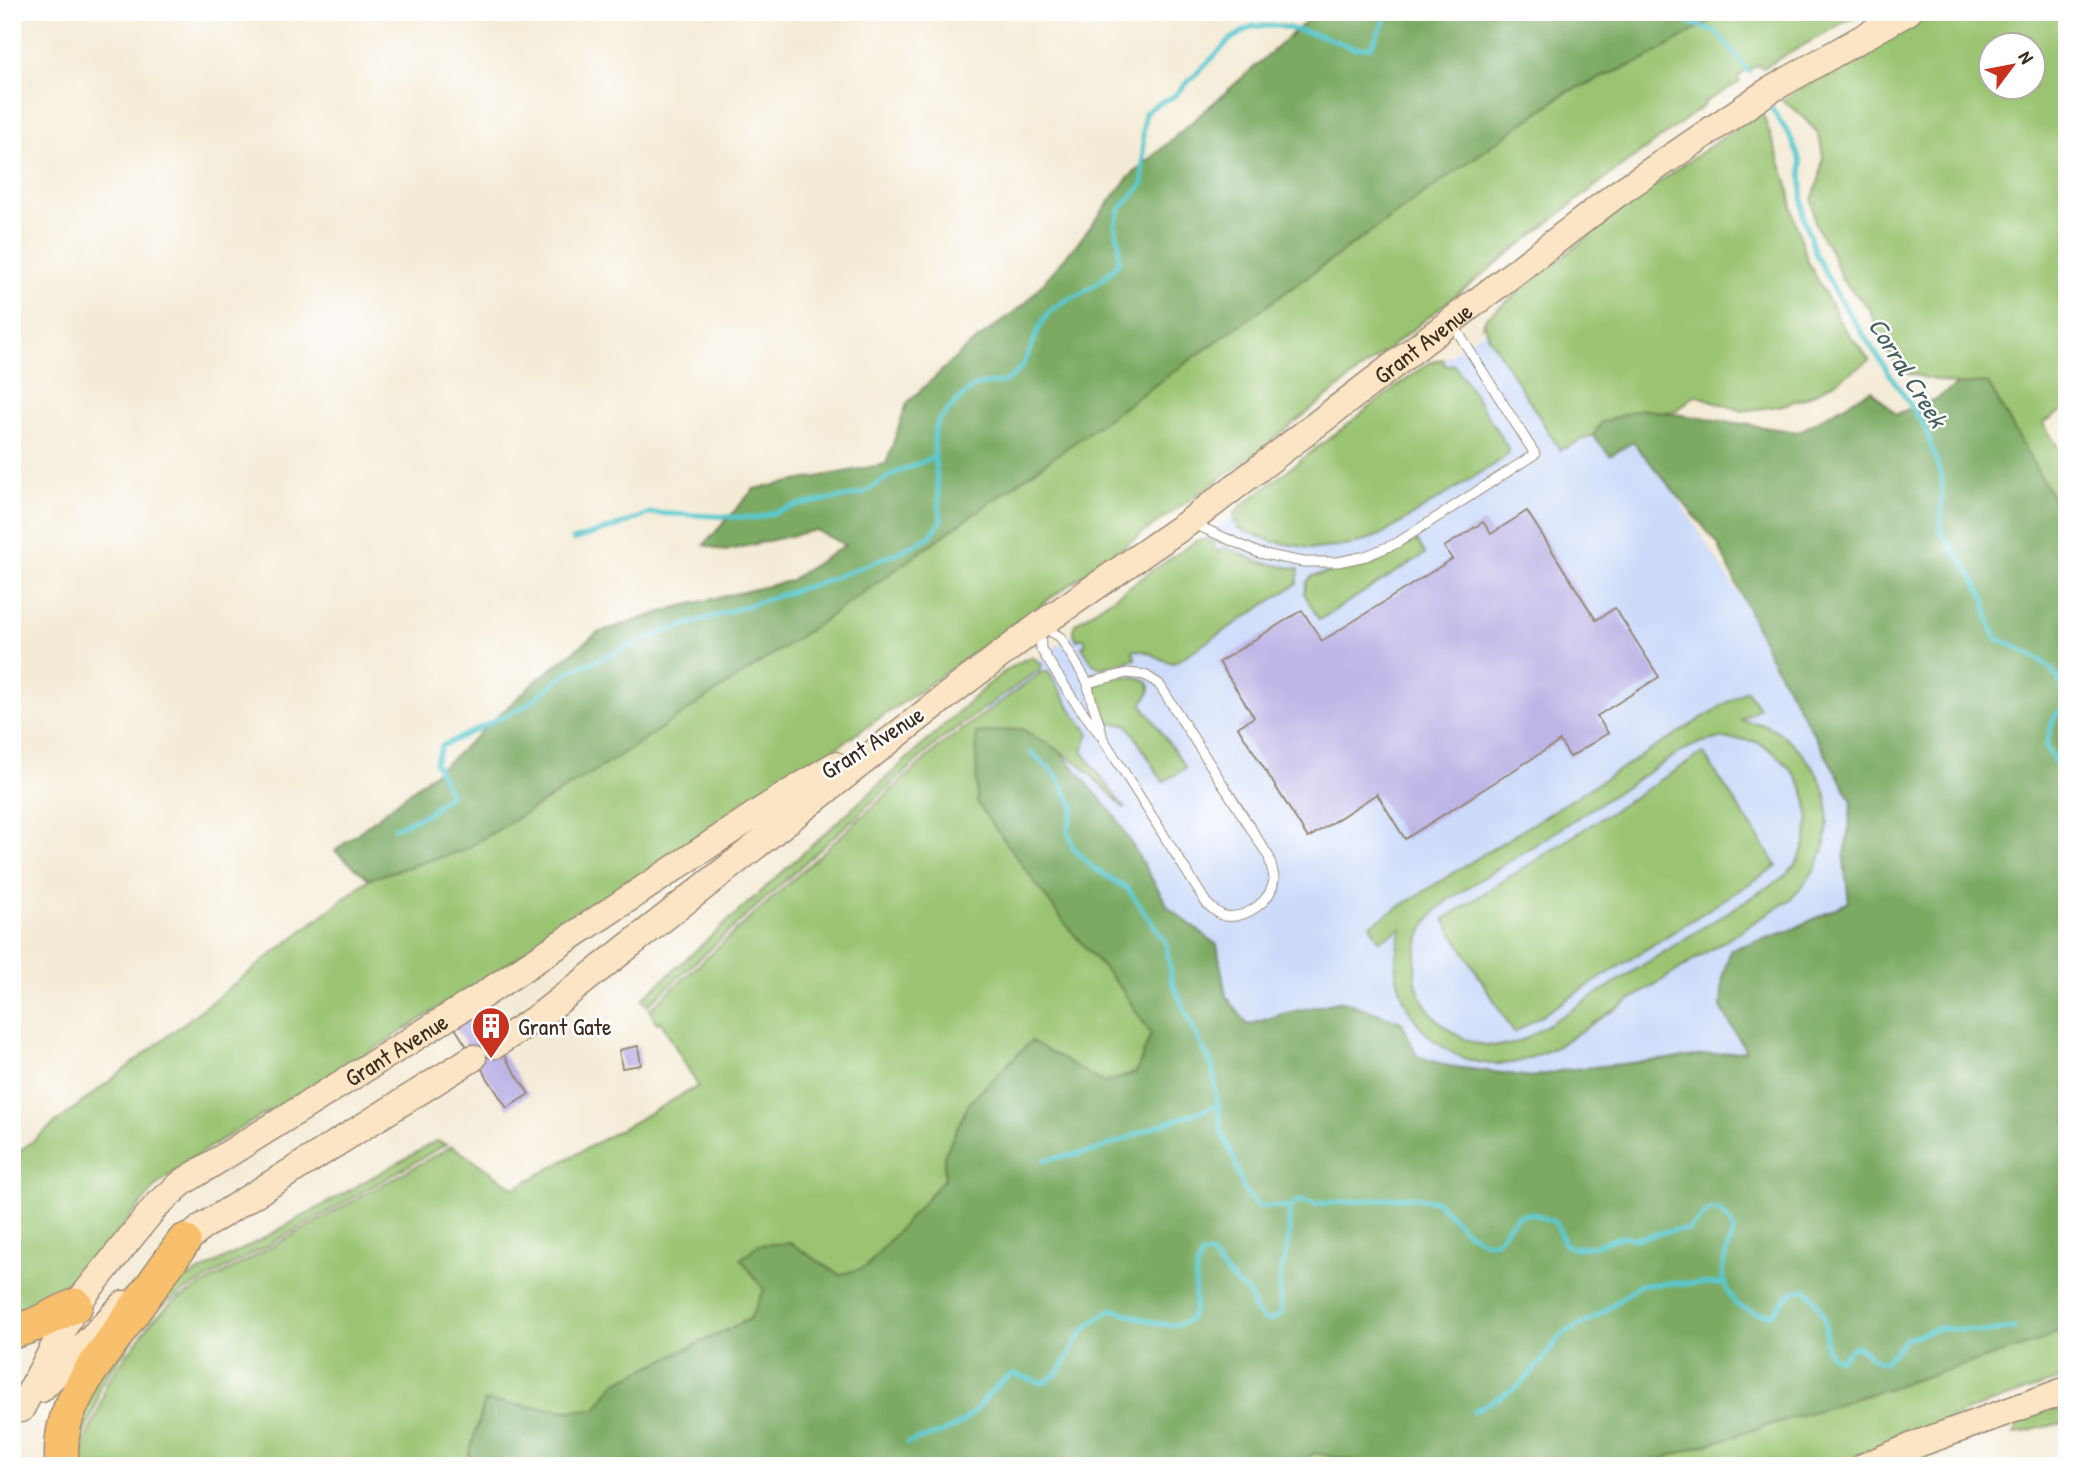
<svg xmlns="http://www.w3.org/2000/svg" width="2079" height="1478" font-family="'Patrick Hand',sans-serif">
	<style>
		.built { fill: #ccdbf9 }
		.green { fill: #9ac471; stroke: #6a7748; stroke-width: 2; fill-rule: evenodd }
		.forest { fill: #7baa63; stroke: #5b6a40; stroke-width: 2 }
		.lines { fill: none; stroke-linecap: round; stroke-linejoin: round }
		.stream { stroke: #5ac8ce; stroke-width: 5 }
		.building { fill: #beb5e6 }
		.lane-casing { stroke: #988a7a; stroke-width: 11 }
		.secondary-casing { stroke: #988a7a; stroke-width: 29 }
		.highway-casing { stroke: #988a7a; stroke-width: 36 }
		.lane { stroke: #fff; stroke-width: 9 }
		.secondary { stroke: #fce5c4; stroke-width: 26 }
		.highway { stroke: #f8bf6c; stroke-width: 33 }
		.labels { text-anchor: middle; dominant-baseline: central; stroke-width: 5; stroke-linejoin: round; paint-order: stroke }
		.street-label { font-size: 24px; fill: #3b2a1e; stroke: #fff }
		.poi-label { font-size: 24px; fill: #3b2a1e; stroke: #fff; text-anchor: start }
		.water-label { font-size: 26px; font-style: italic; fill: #46615c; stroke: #fff }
	</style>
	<rect width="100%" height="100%" fill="#fff"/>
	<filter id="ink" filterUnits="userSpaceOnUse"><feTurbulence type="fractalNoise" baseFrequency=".0143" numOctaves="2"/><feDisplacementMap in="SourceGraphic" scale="14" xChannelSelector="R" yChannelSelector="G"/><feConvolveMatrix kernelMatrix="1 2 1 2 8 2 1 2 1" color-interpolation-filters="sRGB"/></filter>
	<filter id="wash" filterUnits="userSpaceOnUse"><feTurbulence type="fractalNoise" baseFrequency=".00686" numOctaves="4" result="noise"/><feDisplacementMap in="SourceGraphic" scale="28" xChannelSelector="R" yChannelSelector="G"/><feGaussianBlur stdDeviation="1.57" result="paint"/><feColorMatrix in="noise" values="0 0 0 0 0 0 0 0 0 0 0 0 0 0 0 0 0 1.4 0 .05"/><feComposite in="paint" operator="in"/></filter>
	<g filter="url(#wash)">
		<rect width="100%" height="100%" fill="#f4ebd6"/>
		<!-- built -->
		<path class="built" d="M1543,287L1879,814L1892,912L1749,1089L1270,1086L979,703Z"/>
		<!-- green -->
		<path class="green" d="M1725,12H1862L1763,68L1758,65L1738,76L1740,82L1705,102L1704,106L1598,184L1249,458L905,701L679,854L373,1050L216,1143L186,1163L158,1184L88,1268L73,1291L12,1324V1157L369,879L464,850L613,760L826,619L1567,92L1646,59Z
			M1937,12H2067V408L2043,423L2067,462V524L1988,383L1957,385L1902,372L1885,347L1869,308L1842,280L1831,252L1815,224L1812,200L1820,177L1823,156L1819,134L1798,112L1782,100ZM1992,46H2034V88H1992Z
			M1762,112L1787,181L1794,217L1808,262L1843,327L1870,360L1834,383L1805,398L1779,406L1742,411L1695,395L1676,411L1644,412L1560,450L1489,337L1485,325L1482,326L1486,318C1576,246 1664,173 1762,112Z
			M1441,359L1444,360L1443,363L1447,366L1452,364L1455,365L1508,448L1507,455L1504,458L1383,534L1352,545L1315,549L1271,541L1237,528L1240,524L1238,521L1234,523V514L1241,506L1420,369L1431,362Z
			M1197,540H1209L1215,543L1213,548L1219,552L1225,547L1259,562L1299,569L1297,584L1174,663C1160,661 1149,649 1133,650L1135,659L1101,668L1093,664L1082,647L1086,643L1084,638L1077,640L1073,630L1075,624Z
			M1417,540L1425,554L1319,620L1304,593L1307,582L1312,576L1374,564Z
			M1032,657L1042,664L1040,669L939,741L647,1006L642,999C737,913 832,826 928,740C952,719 1004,664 1032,657Z
			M1048,671L1074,714L1089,733L1082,751L1125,809L1081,765L1060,751L1066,925L1121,988L1151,1034L1136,1073L1104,1083L1031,1041L944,1156L945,1178L866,1267L840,1275L790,1243L750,1319L615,1383L596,1409L569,1411L485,1401L468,1457L461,1466H80L86,1439L101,1405L105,1385L152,1321L173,1302L452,1146L515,1188L698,1086L661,1022L657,1023L649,1010L941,745L1042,672Z
			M1106,677C1116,677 1149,673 1150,688C1150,693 1145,700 1142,704L1186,768L1163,782L1128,725L1106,723L1095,695V685Z
			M1747,690L1759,708L1741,720C1753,722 1766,724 1777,731C1797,744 1820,772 1826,795C1830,812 1828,838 1822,854C1815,872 1804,885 1791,899L1554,1048C1537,1055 1521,1063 1503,1064C1448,1067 1403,1023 1396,970C1395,956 1398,942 1402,928L1380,941L1370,925ZM1718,739C1730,739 1744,738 1756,742C1768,746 1778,756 1787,765C1812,792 1815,830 1797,862C1793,868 1787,873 1782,878L1528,1037C1522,1040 1515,1044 1508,1045C1470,1051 1431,1025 1418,989C1412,970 1416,943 1425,926C1430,916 1439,908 1447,901L1682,751L1699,743Z
			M1703,753L1777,866L1514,1033L1444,919Z
			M436,1141L446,1144L333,1209L187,1290L158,1308L140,1329L99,1387L97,1403L79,1446L76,1466H71C65,1416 90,1384 118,1346C129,1330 140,1313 155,1301C183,1277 227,1258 260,1240C319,1208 378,1174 436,1141Z
			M2067,1327V1377L1968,1411L1832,1466H1637L2041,1341Z
			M2067,1401V1422L2014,1434L2020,1417Z
			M1314,1453L1381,1466H1292Z"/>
		<!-- forest -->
		<path class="forest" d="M1317,12H1725L1646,59L1567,92L826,619L613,760L464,850L369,879L335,851L449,761L536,681L597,633L678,607L789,581L845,545L816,530L725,551L704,545L754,489L886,464L907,403L966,348L1026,303L1080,240L1128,178Z
			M1988,383L2067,524V1327L2041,1341L1637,1466H1381L1314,1453L1292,1466H461L468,1457L485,1401L569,1411L596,1409L615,1383L750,1319L764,1290L741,1259L758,1245L790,1243L840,1275L866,1267L945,1178L944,1156L969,1103L1031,1041L1104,1083L1136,1073L1151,1034L1121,988L1066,925L977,803L976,733L1022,729L1060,751L1115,816L1169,908L1217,945L1226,996L1248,1025L1286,1013L1343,1001L1402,1022L1417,1056L1448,1066L1532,1077L1564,1070L1746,1051L1721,1008L1723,975L1731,949L1789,931L1849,902L1844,861L1852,801L1769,655L1718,544L1633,442L1610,456L1593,436L1602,422L1640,409L1798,432L1871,390L1896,414L1936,399L1957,385Z"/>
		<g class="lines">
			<!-- stream -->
			<path class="stream" d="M1687,12L1691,23L1717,33L1749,72
				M1772,109L1790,136L1801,162L1803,216L1816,255L1840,300L1925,427L1942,479L1941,533L1967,568L1985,599L1989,621L1996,638C2029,653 2062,664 2067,705L2054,717L2046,746L2058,767L2067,777
				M573,540L621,525L650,513L757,518L798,505L862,494L893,474L934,457
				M1031,753L1054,772L1074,806L1068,830L1073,848L1092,867L1128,889L1166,943L1172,981L1196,1035L1212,1065L1222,1133L1234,1159L1244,1190L1258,1206L1289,1207
				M395,828L428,813L450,794L435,762L442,746L525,706L570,671L667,631L828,580L904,550L930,536L941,522C940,504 930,437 936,426C940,417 965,393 973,387C983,381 999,386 1009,379C1033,362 1031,336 1047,315C1058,301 1073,299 1087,290C1100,283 1110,273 1119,262V243L1115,225L1121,208L1143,184V130L1145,113L1157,104L1173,97L1231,39L1253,26H1279L1322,36L1354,48L1371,47L1389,12
				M1044,1160L1095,1151L1157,1126L1219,1105
				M2066,1291H2067
				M1474,1411L1519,1386L1542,1361L1561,1335L1599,1315L1639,1285L1673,1283L1726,1284
				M907,1443C924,1436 943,1435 958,1425C981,1410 990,1385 1014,1374L1042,1383C1064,1374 1065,1360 1076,1342C1085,1327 1098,1317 1113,1309C1134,1315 1195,1345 1195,1302C1195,1286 1194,1269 1202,1255L1210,1254L1237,1285L1248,1292L1255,1311L1264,1320H1272L1281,1314L1280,1278L1289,1239V1207L1301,1200L1316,1204L1413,1197L1436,1201L1468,1233L1486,1242L1496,1241L1517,1216L1533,1213L1556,1223L1564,1244L1573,1248L1589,1247L1624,1236L1634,1239L1674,1230H1688L1707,1212L1716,1209L1726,1216L1734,1230C1731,1235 1722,1267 1722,1273C1722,1283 1731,1295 1735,1304L1755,1313L1772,1314C1784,1302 1788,1289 1807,1290C1818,1302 1826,1316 1826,1332C1826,1343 1825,1344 1830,1355L1840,1360L1854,1346C1870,1351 1868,1359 1883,1363L1907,1338L1939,1328L1989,1332L2014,1328"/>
		</g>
		<g id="blocks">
			<!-- building -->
			<path class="building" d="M1527,511L1596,620L1615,608L1659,677L1597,716L1608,733L1570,757L1560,741L1405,839L1377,794L1308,838L1238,727L1254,717L1219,662L1302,610L1322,641L1452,559L1444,547L1483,522L1491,534Z
				M475,1011L529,1094L507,1108L453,1025Z
				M638,1046L641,1065L622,1068L619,1050Z"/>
		</g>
	</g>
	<g filter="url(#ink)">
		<use href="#blocks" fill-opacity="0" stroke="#988a7a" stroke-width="2"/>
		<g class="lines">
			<defs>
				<path id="lane" d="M1194,524L1259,553L1303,562H1338L1366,556L1397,543L1535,454L1452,323
					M1040,625L1060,637L1088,683L1127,673L1145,675L1159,684L1269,857C1270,864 1274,873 1274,879C1272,901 1246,919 1225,916C1219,915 1212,908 1207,904L1102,737L1073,699L1051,665L1041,649Z
					M1088,683C1089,701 1099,717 1102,735"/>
				<g id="secondary">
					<path id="s1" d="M495,1045L542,1014L949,694L1040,625L1189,522L1617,194L1767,92L1908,12"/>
					<path d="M170,1256L202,1227L473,1058"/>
					<path d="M41,1389L124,1304"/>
					<path id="s2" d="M21,1409L76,1305L156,1206L183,1182L477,999L765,808L835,765"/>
					<path d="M1865,1466L1920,1443L2067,1390"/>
				</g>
				<path id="highway" d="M12,1332L34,1325L76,1305
					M62,1466C59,1425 69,1407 89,1373L184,1241"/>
			</defs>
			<!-- lane casing -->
			<use href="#lane" class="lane-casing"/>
			<!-- secondary casing -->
			<use href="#secondary" class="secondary-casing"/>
			<!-- highway casing -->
			<use href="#highway" class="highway-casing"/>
			<!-- lane -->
			<use href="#lane" class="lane"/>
			<!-- secondary -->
			<use href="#secondary" class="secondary"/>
			<!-- highway -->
			<use href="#highway" class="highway"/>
		</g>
	</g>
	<!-- icons -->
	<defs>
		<symbol id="building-pin" viewBox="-11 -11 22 30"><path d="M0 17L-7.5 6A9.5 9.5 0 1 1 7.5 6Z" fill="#c8321e" stroke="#fff"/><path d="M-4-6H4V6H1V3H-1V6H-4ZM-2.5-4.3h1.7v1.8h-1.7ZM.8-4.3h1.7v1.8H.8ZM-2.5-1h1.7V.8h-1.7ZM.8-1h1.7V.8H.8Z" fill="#fff"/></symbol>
	</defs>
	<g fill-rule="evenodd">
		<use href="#building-pin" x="469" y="1004" width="44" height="60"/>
	</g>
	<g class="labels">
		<!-- street labels -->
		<g class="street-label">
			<text stroke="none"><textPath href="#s1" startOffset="1164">Grant Avenue</textPath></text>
			<text transform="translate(872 742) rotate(-32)">Grant Avenue</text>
			<text stroke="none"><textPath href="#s2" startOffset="532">Grant Avenue</textPath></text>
		</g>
		<!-- poi labels -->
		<g class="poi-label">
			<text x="518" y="1026">Grant Gate</text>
		</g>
		<!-- water labels -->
		<g class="water-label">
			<text transform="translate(1908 372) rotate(58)">Corral Creek</text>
		</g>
	</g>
	<!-- margin -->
	<rect width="2079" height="1478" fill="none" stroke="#fff" stroke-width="42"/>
	<!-- north arrow -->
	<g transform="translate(2012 66) rotate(58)"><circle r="33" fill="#ffffff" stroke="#b1aaa5" stroke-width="2"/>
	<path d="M0-5L12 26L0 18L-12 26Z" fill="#c8321e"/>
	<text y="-10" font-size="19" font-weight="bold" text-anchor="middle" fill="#3b2a1e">N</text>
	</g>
</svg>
